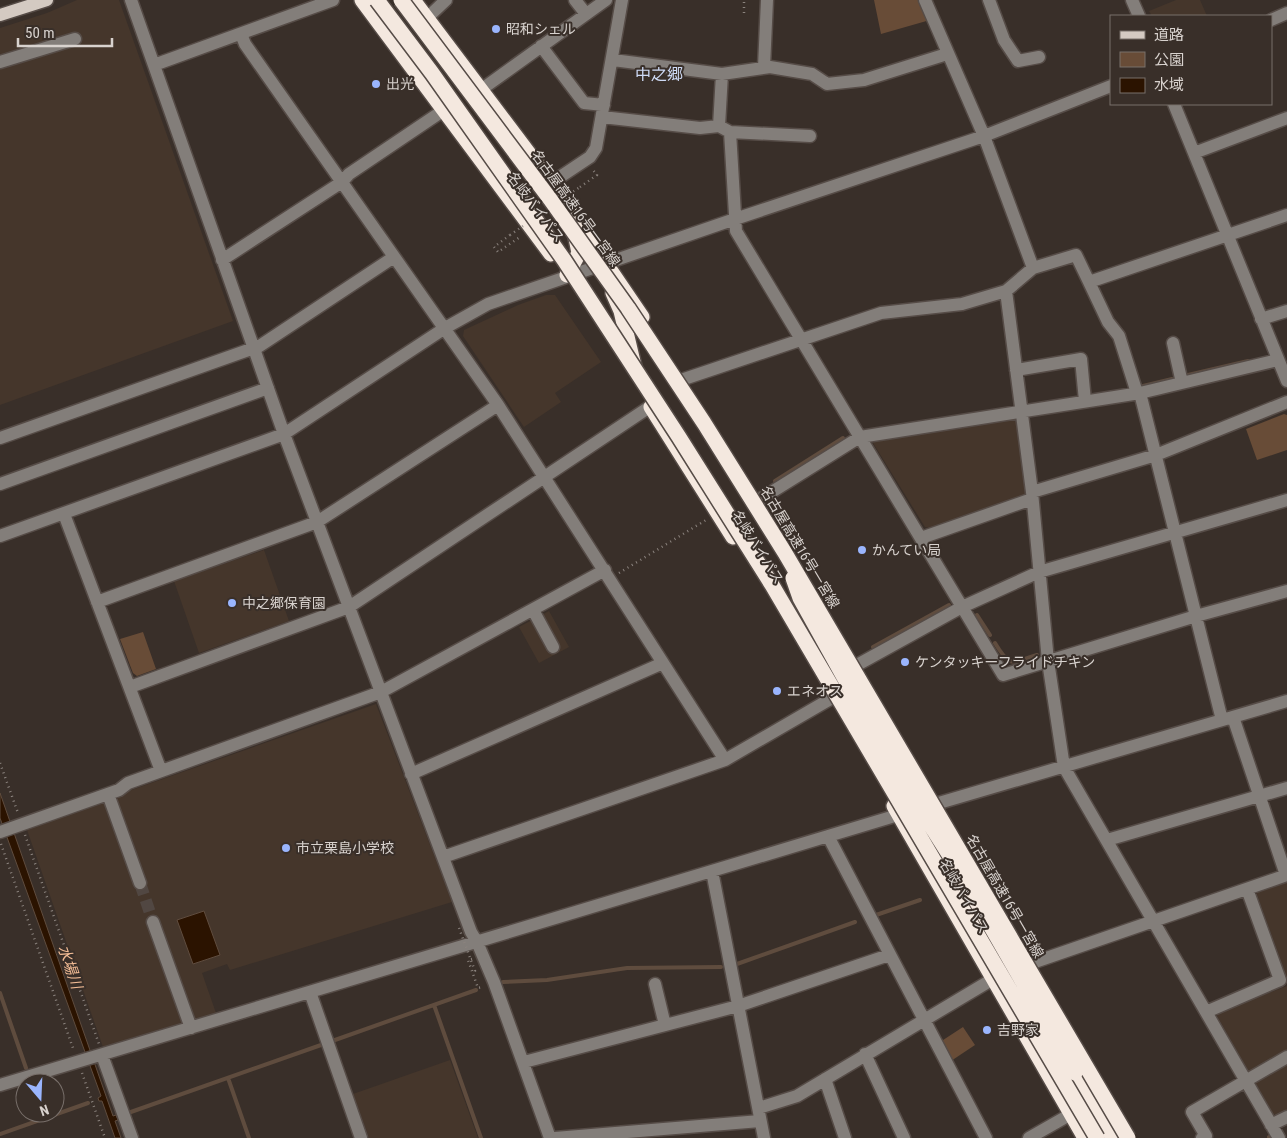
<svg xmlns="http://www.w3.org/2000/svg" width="1287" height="1138" font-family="'Roboto Condensed','Noto Sans JP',sans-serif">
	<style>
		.built { fill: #45362b }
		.green { fill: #684c37 }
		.water { fill: #2b1300; stroke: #5f4c3e }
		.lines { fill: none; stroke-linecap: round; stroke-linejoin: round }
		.stream { stroke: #5f4c3e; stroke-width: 4 }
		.minor-tunnel { stroke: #514742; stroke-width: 12; stroke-dasharray: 12 6; stroke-linecap: butt }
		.minor-casing { stroke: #564c47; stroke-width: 15 }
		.major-casing { stroke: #564c47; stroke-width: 15 }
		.highway-casing { stroke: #564c47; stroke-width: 18 }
		.path { stroke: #8b837e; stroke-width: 2.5; stroke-dasharray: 1 4; stroke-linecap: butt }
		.minor { stroke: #837e7a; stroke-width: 12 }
		.major { stroke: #d4cac2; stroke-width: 12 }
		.highway { stroke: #f4e8df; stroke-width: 15 }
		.highway-bridge-casing { stroke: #564c47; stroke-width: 18; stroke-linecap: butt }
		.path-bridge { stroke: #8b837e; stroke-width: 2.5; stroke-dasharray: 1 4; stroke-linecap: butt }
		.highway-bridge { stroke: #f4e8df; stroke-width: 15 }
		.poi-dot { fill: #9ab5fd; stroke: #392f29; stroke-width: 2 }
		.labels { text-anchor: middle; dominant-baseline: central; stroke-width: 4; stroke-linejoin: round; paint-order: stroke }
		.poi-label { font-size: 14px; fill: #d8d2ce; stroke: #392f29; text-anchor: start }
		.street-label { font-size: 14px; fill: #d8d2ce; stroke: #392f29 }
		.water-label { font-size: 15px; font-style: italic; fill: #f2bc95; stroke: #392f29 }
		.quarter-label { font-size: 16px; fill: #cedaf5; stroke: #392f29 }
	</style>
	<rect width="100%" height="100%" fill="#392f29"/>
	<!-- built -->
	<path class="built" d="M77,0H119L233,321L0,405V28L47,13Z
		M1176,0H1200L1207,16H1152L1149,11Z
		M546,295H555L601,362L555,393L561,402L524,427L463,336L464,330L518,305Z
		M1014,420L1018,423L1026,492L1023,497L930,528L925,527L873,443L875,439Z
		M264,550L289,621L199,653L174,581Z
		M549,611L569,647L539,663L519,627Z
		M376,704L452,902L230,970L227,964L202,973L216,1013L103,1047L26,827Z
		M1287,881V978L1256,892Z
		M1287,986V1112L1279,1116L1273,1114L1217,1016L1218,1012Z
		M450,1060L478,1138H369L353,1094Z"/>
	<!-- green -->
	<path class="green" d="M874,0H921L930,20L881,34Z
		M1284,414L1287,415V450L1257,460L1246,429Z
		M143,632L156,669L137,676L133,673L120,639Z
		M963,1027L975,1045L951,1061L940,1042Z"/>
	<!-- water -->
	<path class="water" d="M0,793L113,1116L116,1115L118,1120L115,1121L121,1138H115L102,1101H99L98,1098L101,1096L0,818Z
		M204,911L220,955L193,964L177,920Z"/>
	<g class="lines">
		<!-- stream -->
		<path class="stream" d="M1188,375L1248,361
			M1143,386L1172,379
			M775,481L843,438
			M977,615L990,635
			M995,643C1010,668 1011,663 1037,655
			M873,647L949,605
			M876,915L920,900
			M737,964L855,922
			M503,982L547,980L627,968L721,967
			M0,993L26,1068
			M434,1005L481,1138
			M335,1040L476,990
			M228,1078L249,1138
			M128,1113L321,1045
			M0,1134L88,1103
			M1269,1137L1270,1138"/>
		<!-- minor-tunnel -->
		<path class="minor-tunnel" d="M140,883L153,922"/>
		<defs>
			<path id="minor" d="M131,0L284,434L471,932L477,942L494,982L550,1138
				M575,0L586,14
				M925,0L984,136L1033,268
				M989,0L1004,40L1018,61L1039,57
				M1132,0L1139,16
				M427,18L446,0
				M1271,20L1287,13
				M241,34L245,44L498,405L725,760
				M541,46L584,103L604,105
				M613,60L722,74L770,67L812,74L827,84L864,80L947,54
				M0,62L75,39
				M154,65L333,0
				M764,67L767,0
				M722,74L719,126L730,132L736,231L1003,675L1196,616L1287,591
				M482,89L606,0
				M1174,104L1287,381
				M602,117L700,128L719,126
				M730,132L810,136
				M1194,153L1287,118
				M551,183L590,157L596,148L622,0
				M222,260L342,182L349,174L444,110
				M1089,282L1108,322L1119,336L1137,393
				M1006,291L1032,492L1048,661L1064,767L1279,1138
				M1261,319L1287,311
				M1173,343L1182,383
				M255,349L394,257
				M1016,370L1081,359L1085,401
				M684,379L881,313L962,304L1006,291L1033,268L1076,255L1089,282L1287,215
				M1140,393L1222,720
				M0,438L254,348
				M0,484L268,388
				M1032,492L1156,455L1287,402
				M759,500L860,437L1140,393L1278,360
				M64,514L161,771
				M0,536L284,434L445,328L488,304L735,219L984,136L1111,86
				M921,538L1032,499
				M97,602L317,522L498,405
				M533,610L553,647
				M857,665L962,607L1039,572L1287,500
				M130,687L349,607L651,406
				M1233,717L1286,875
				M411,774L663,663
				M108,794L140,883
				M0,832L119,790L128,783L381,692L605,570
				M828,836L986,1138
				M1107,840L1287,788
				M443,857L725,760L832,698
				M712,871L764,1138
				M153,922L191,1028
				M1029,964L1287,875
				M655,984L665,1025
				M310,992L361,1138
				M1206,1012L1280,980L1247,889
				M865,1054L904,1138
				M102,1055L132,1138
				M524,1062L738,1006L889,955
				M825,1079L845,1138
				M0,1085L898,815L1287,701
				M759,1108L797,1096L993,979
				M1271,1125L1287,1117
				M555,1138L760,1121
				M1029,1138L1071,1114
				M1202,1138L1206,1136L1192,1112L1287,1057"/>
			<path id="major" d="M0,15L47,0"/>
			<path id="highway" d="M362,0L551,254
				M413,0L551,183L642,317
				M567,275L579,253L575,233
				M613,293L621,311L634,366
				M651,407L733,537
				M894,806L1085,1138
				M1075,1073L1113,1138"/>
		</defs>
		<!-- minor casing -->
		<use href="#minor" class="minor-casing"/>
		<!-- major casing -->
		<use href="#major" class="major-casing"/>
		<!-- highway casing -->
		<use href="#highway" class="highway-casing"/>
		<!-- path -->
		<path class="path" d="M744,13V0
			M580,187L597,175L593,170
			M510,235L494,247L498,252L520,237
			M619,573L706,520
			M0,763L18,813
			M25,835L99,1044
			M1,844L74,1051
			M472,959L468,960L478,988L483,987
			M82,1073L105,1138"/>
		<!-- minor -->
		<use href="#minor" class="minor"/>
		<!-- major -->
		<use href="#major" class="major"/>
		<!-- highway -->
		<use href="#highway" class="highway"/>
		<defs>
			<path id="highway-bridge" d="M377,0L432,73L564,260L679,437L772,585L1097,1138
				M401,0L550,199L628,308L704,423L785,553L1128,1138
				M793,578L800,598L895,769L955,864L1075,1073"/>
		</defs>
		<!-- highway-bridge casing -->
		<use href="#highway-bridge" class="highway-bridge-casing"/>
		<!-- path-bridge -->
		<path class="path-bridge" d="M565,197L580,187
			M510,235L523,226
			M459,928L475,971L472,973"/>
		<!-- highway-bridge -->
		<use href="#highway-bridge" class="highway-bridge"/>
	</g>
	<!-- markers -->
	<g class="poi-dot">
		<circle cx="496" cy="29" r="5"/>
		<circle cx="376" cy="84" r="5"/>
		<circle cx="862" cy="550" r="5"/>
		<circle cx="232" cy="603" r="5"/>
		<circle cx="905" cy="662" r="5"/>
		<circle cx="777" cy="691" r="5"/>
		<circle cx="286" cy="848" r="5"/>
		<circle cx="987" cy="1030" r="5"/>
	</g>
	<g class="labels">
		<!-- poi labels -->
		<g class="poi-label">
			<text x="506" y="29">昭和シェル</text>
			<text x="386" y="84">出光</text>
			<text x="872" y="550">かんてい局</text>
			<text x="242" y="603">中之郷保育園</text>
			<text x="915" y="662">ケンタッキーフライドチキン</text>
			<text x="787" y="691">エネオス</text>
			<text x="296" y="848">市立栗島小学校</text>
			<text x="997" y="1030">吉野家</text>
		</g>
		<!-- street labels -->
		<g class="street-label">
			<text transform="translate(536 207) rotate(53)">名岐バイパス</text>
			<text transform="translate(576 208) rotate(54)">名古屋高速16号一宮線</text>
			<text transform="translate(758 547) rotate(58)">名岐バイパス</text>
			<text transform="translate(800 547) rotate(59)">名古屋高速16号一宮線</text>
			<text transform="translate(964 896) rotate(60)">名岐バイパス</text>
			<text transform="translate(1005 896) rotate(60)">名古屋高速16号一宮線</text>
		</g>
		<!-- water labels -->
		<g class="water-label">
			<text transform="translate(70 967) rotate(71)">水場川</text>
		</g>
		<!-- quarter labels -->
		<g class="quarter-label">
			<text x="659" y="74">中之郷</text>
		</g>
	</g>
	<!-- legend -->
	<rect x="1110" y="15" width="162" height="90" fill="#392f29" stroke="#79706b"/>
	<rect x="1120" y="31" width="25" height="8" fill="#d4cac2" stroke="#79706b"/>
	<text x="1154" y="40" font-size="15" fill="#d8d2ce">道路</text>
	<rect x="1120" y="52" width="25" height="15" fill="#684c37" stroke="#79706b"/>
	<text x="1154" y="65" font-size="15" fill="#d8d2ce">公園</text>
	<rect x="1120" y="78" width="25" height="15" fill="#2b1300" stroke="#79706b"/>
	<text x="1154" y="90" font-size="15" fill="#d8d2ce">水域</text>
	<!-- north arrow -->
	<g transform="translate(40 1098) rotate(161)"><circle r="24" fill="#392f29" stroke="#79706b"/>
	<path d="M0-4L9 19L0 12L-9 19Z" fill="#9ab5fd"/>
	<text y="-8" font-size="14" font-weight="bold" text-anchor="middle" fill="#d8d2ce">N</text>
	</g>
	<!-- scale -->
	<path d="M18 38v8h94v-8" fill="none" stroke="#d8d2ce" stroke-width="2.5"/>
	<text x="25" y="38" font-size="15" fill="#d8d2ce" stroke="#392f29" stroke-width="4" paint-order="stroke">50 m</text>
</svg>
